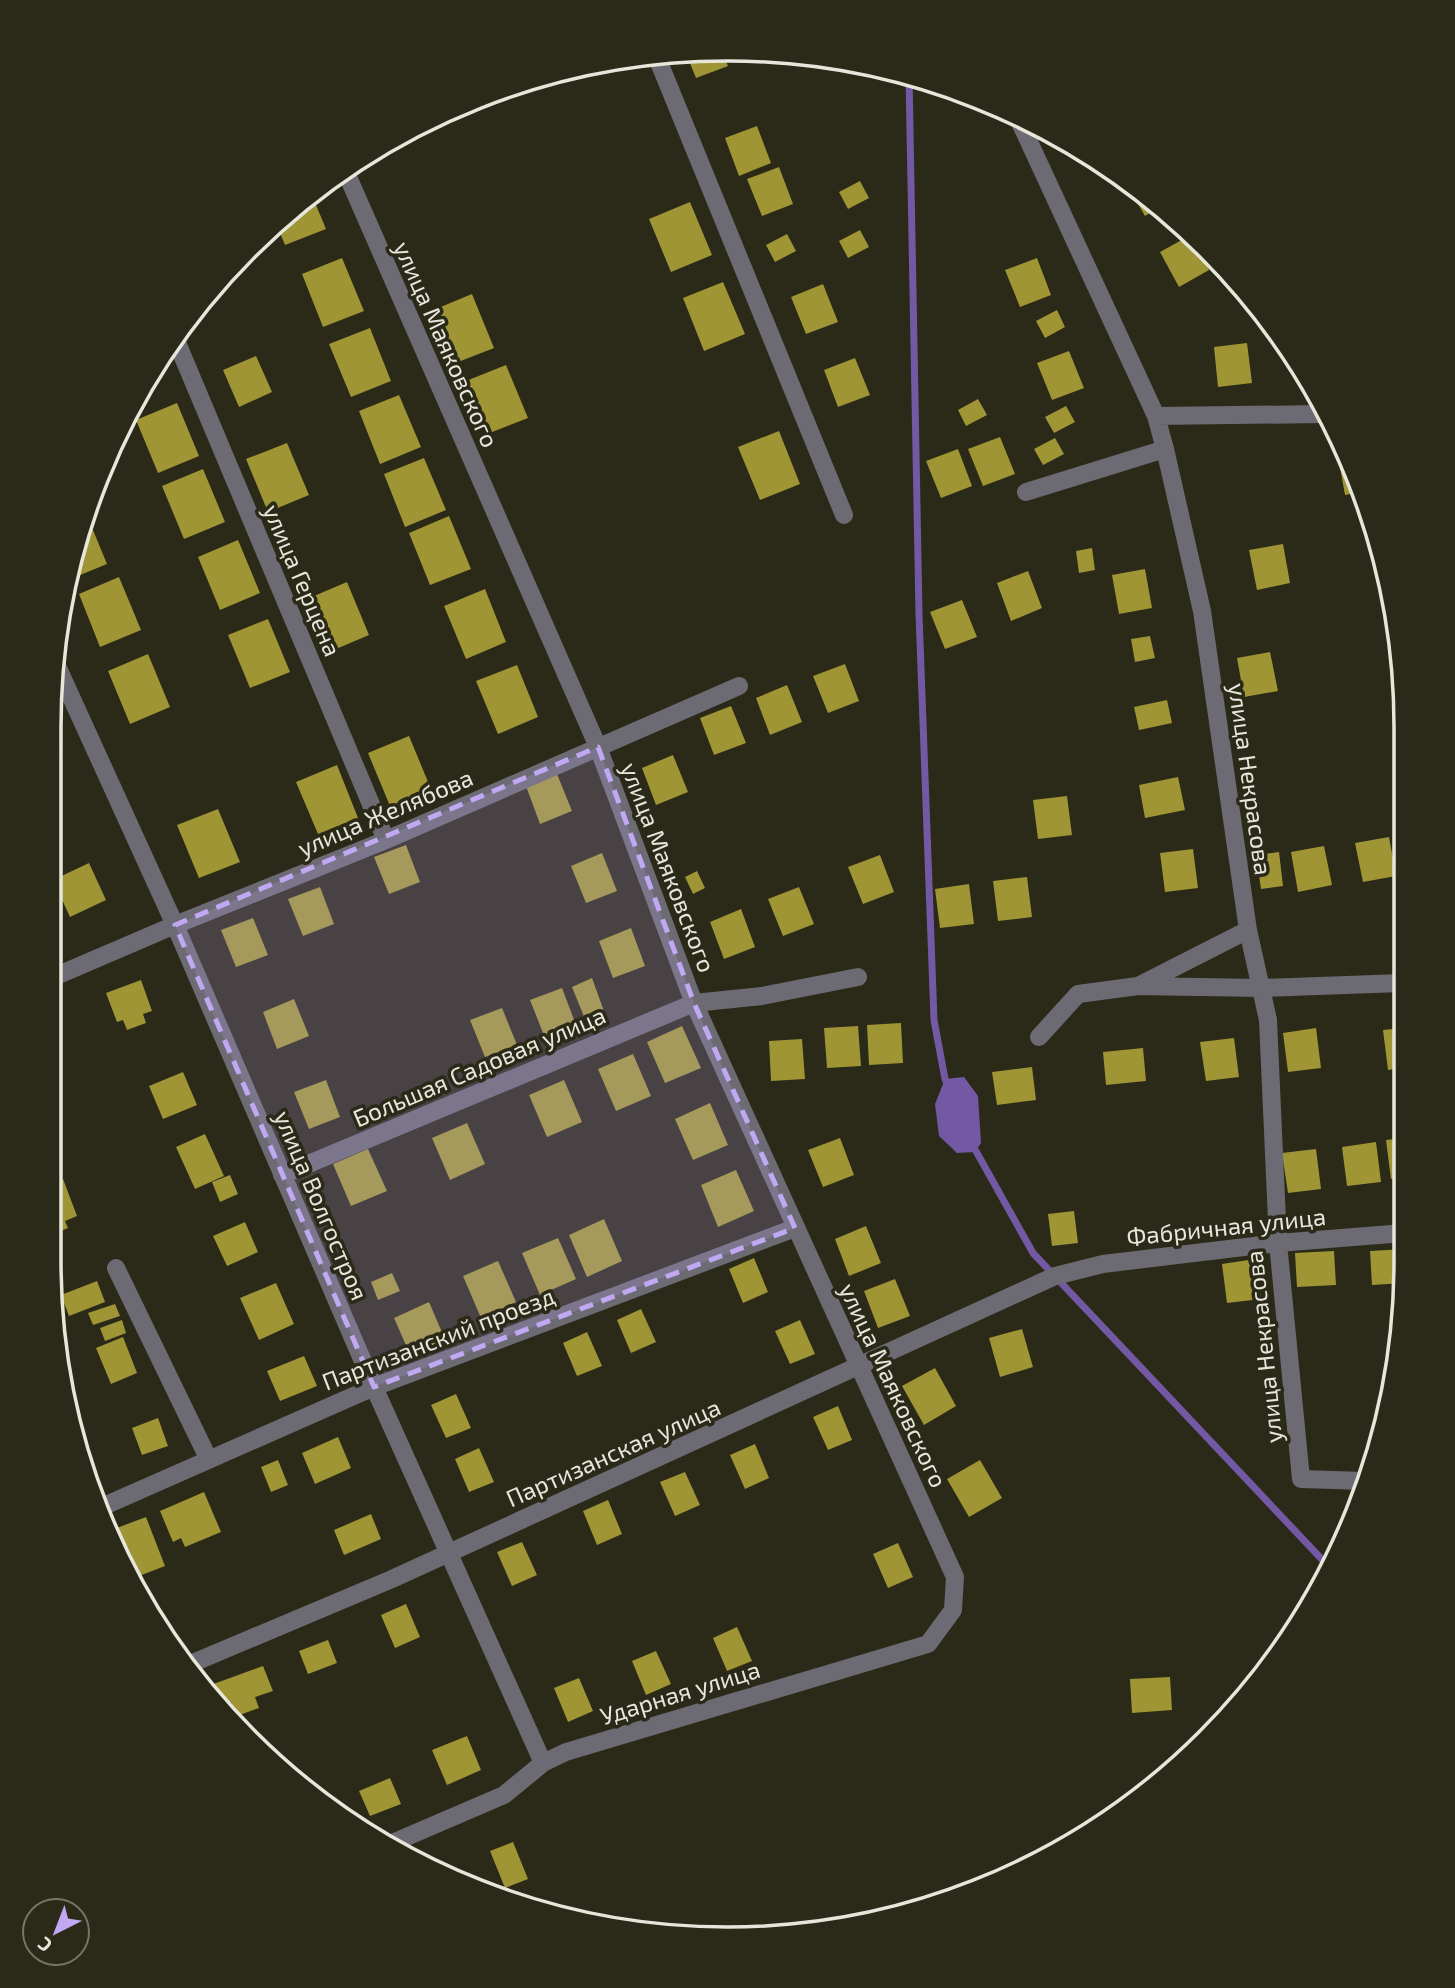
<svg xmlns="http://www.w3.org/2000/svg" width="1455" height="1988" font-family="'Exo 2',sans-serif">
	<style>
		.water { fill: #7359a3 }
		.lines { fill: none; stroke-linecap: round; stroke-linejoin: round }
		.stream { stroke: #7359a3; stroke-width: 7 }
		.building { fill: #9f9535 }
		.minor { stroke: #6c6a73; stroke-width: 18 }
		.marked { fill: #c0a8f3; fill-opacity: 0.2; stroke: #c0a8f3; stroke-width: 5; stroke-dasharray: 14 9; stroke-linejoin: round }
		.labels { text-anchor: middle; dominant-baseline: central; stroke-width: 7; stroke-linejoin: round; paint-order: stroke }
		.street-label { font-size: 24px; fill: #e7e6db; stroke: #2b2918 }
		.rim { fill: none; stroke: #e7e6db; stroke-width: 3.5 }
	</style>
	<rect width="100%" height="100%" fill="#2b2918"/>
	<!-- water -->
	<path class="water" d="M964,1077L978,1096L981,1143L975,1152L957,1153L939,1136L935,1104L945,1079Z"/>
	<g class="lines">
		<!-- stream -->
		<path class="stream" d="M909,76L919,614L934,1020L945,1079L949,1088
			M972,1144L1033,1253L1331,1569"/>
	</g>
	<!-- building -->
	<path class="building" d="M685,51L722,52L728,66L696,78Z
		M757,126L771,163L739,176L725,138Z
		M779,167L793,204L762,216L747,179Z
		M860,181L869,198L848,209L839,192Z
		M1126,183L1160,207L1145,216Z
		M311,193L326,229L285,245L278,228Z
		M690,202L712,255L671,272L649,219Z
		M860,230L869,247L848,258L839,241Z
		M787,234L796,251L775,262L766,245Z
		M1189,236L1209,270L1179,287L1160,252Z
		M342,258L364,311L323,327L302,274Z
		M1037,258L1051,295L1020,307L1005,270Z
		M723,282L745,334L704,351L683,298Z
		M823,284L838,322L806,334L791,297Z
		M472,294L494,348L453,364L431,311Z
		M1057,310L1065,327L1045,338L1036,321Z
		M370,328L391,381L351,397L329,344Z
		M1247,343L1252,383L1218,387L1214,347Z
		M1069,351L1084,388L1052,400L1037,363Z
		M256,356L272,392L239,407L223,370Z
		M855,358L870,395L838,407L824,370Z
		M506,365L528,418L487,434L466,381Z
		M399,395L421,447L380,464L359,411Z
		M978,399L987,415L966,426L958,410Z
		M177,403L199,456L158,473L136,420Z
		M1066,406L1075,422L1054,433L1045,417Z
		M779,431L800,484L760,500L738,447Z
		M1000,437L1015,474L983,486L968,449Z
		M1055,438L1064,454L1043,465L1034,449Z
		M287,443L309,495L268,512L246,459Z
		M958,449L972,486L941,498L926,461Z
		M1346,454L1354,467L1361,492L1345,495L1338,456Z
		M424,458L446,510L405,527L384,474Z
		M203,469L225,522L184,539L162,486Z
		M449,516L471,569L430,585L409,533Z
		M88,518L107,564L68,580L72,552Z
		M238,540L260,593L220,610L198,557Z
		M1283,544L1290,583L1257,590L1249,550Z
		M1092,548L1095,570L1079,573L1076,551Z
		M1145,569L1152,608L1119,614L1112,575Z
		M1028,571L1042,608L1011,621L997,583Z
		M119,577L141,630L100,647L79,594Z
		M347,582L369,635L329,652L307,599Z
		M485,589L506,642L466,659L444,606Z
		M962,600L977,637L945,649L930,612Z
		M268,619L290,672L250,688L228,635Z
		M1150,636L1155,658L1135,662L1131,639Z
		M1270,652L1278,691L1244,697L1237,658Z
		M148,654L170,707L130,724L108,671Z
		M845,664L859,701L828,713L813,676Z
		M517,665L538,717L498,734L476,681Z
		M787,685L802,722L770,735L756,698Z
		M1167,700L1172,723L1139,730L1134,707Z
		M731,706L746,743L714,755L700,718Z
		M409,736L431,789L390,806L368,753Z
		M673,755L688,792L656,805L642,768Z
		M337,765L358,818L318,834L296,782Z
		M557,774L572,811L540,824L526,786Z
		M1178,777L1185,810L1145,818L1139,785Z
		M1067,796L1072,835L1038,839L1033,800Z
		M218,809L240,862L199,878L177,825Z
		M1389,837L1396,876L1363,882L1355,843Z
		M406,845L420,882L389,894L374,857Z
		M1324,846L1332,885L1298,892L1291,852Z
		M1193,849L1198,888L1165,892L1160,853Z
		M1279,852L1283,886L1261,889L1256,855Z
		M602,853L617,891L586,903L571,866Z
		M880,855L894,892L863,904L848,867Z
		M89,863L106,900L70,917L53,880Z
		M697,871L705,888L693,894L685,877Z
		M1027,877L1032,917L998,921L993,881Z
		M969,884L974,924L940,928L935,889Z
		M320,887L334,924L303,936L288,899Z
		M799,887L814,924L783,936L768,899Z
		M741,909L755,947L724,959L710,922Z
		M253,918L268,955L236,967L221,930Z
		M631,928L645,966L613,978L599,941Z
		M592,978L605,1014L587,1024L572,987Z
		M141,980L152,1011L143,1014L146,1023L127,1030L123,1020L117,1022L106,993Z
		M562,988L576,1025L545,1038L530,1000Z
		M294,999L309,1036L277,1049L263,1012Z
		M502,1008L517,1045L485,1057L470,1020Z
		M52,1012L62,1039L49,1044V1013Z
		M901,1023L903,1063L869,1065L867,1025Z
		M682,1026L701,1068L665,1083L647,1042Z
		M858,1026L861,1066L827,1068L824,1028Z
		M1316,1028L1321,1068L1288,1072L1283,1033Z
		M1403,1028V1068L1388,1070L1383,1030Z
		M1234,1038L1239,1077L1206,1081L1200,1042Z
		M802,1039L805,1079L771,1081L769,1041Z
		M1143,1048L1146,1081L1106,1085L1103,1052Z
		M633,1054L651,1096L616,1111L598,1069Z
		M1032,1067L1036,1100L997,1105L992,1072Z
		M183,1072L197,1105L163,1119L149,1086Z
		M326,1080L340,1117L309,1129L294,1092Z
		M564,1080L582,1122L547,1137L529,1095Z
		M710,1103L728,1145L693,1160L675,1119Z
		M467,1123L485,1164L450,1180L432,1138Z
		M205,1134L224,1176L195,1189L176,1147Z
		M840,1138L854,1175L823,1187L808,1150Z
		M1403,1138L1404,1178L1391,1179L1386,1140Z
		M1376,1142L1381,1182L1347,1186L1342,1147Z
		M368,1149L387,1191L351,1206L333,1164Z
		M1316,1149L1321,1189L1288,1193L1282,1153Z
		M736,1170L754,1211L718,1227L701,1185Z
		M230,1175L238,1194L220,1202L212,1182Z
		M63,1179L77,1216L65,1221L68,1228L49,1236V1185Z
		M1074,1211L1078,1243L1052,1246L1048,1214Z
		M604,1219L622,1261L587,1277L569,1235Z
		M245,1222L258,1252L227,1266L213,1236Z
		M866,1226L881,1263L849,1276L835,1239Z
		M558,1238L576,1279L540,1295L522,1253Z
		M1404,1249V1283L1372,1285L1370,1251Z
		M1334,1251L1336,1285L1297,1287L1295,1253Z
		M754,1258L768,1292L743,1303L729,1269Z
		M1255,1259L1261,1299L1227,1303L1222,1264Z
		M498,1261L516,1302L481,1318L463,1276Z
		M392,1273L400,1291L378,1300L371,1282Z
		M895,1279L910,1316L878,1328L864,1291Z
		M97,1281L105,1302L69,1316L61,1295Z
		M276,1283L294,1324L259,1340L240,1298Z
		M429,1302L447,1344L412,1359L394,1318Z
		M115,1304L120,1316L93,1325L88,1313Z
		M641,1309L656,1342L631,1353L617,1320Z
		M122,1320L126,1333L105,1341L100,1328Z
		M800,1320L815,1354L790,1364L775,1331Z
		M1022,1329L1033,1367L1000,1377L989,1338Z
		M587,1332L602,1366L577,1376L563,1343Z
		M123,1337L137,1373L111,1384L96,1348Z
		M304,1356L317,1386L280,1401L267,1371Z
		M935,1368L956,1406L924,1425L902,1386Z
		M456,1394L471,1428L446,1438L431,1405Z
		M838,1406L852,1440L828,1450L813,1417Z
		M158,1418L168,1446L142,1455L132,1428Z
		M338,1437L351,1468L315,1484L302,1453Z
		M755,1444L769,1478L745,1489L730,1455Z
		M479,1448L494,1482L469,1492L455,1459Z
		M278,1460L288,1485L271,1492L261,1467Z
		M980,1460L1002,1498L969,1517L947,1479Z
		M685,1472L700,1505L675,1516L660,1482Z
		M204,1492L221,1532L185,1547L181,1538L173,1542L160,1511Z
		M608,1500L622,1534L597,1545L583,1511Z
		M371,1514L381,1539L344,1555L334,1530Z
		M146,1517L165,1566L139,1576L135,1564L131,1565L114,1529Z
		M522,1542L537,1575L512,1586L497,1552Z
		M898,1543L913,1577L888,1588L873,1554Z
		M406,1604L420,1637L395,1648L381,1615Z
		M737,1627L752,1661L727,1671L713,1638Z
		M328,1640L337,1663L308,1674L299,1651Z
		M656,1651L671,1684L646,1695L632,1661Z
		M263,1666L273,1691L255,1697L259,1708L237,1716L231,1702L223,1705L210,1690L208,1686Z
		M1170,1677L1172,1710L1132,1713L1130,1679Z
		M579,1678L593,1711L568,1722L554,1688Z
		M467,1736L481,1770L447,1785L432,1750Z
		M390,1778L401,1804L370,1816L359,1791Z
		M513,1842L528,1879L505,1888L490,1851Z"/>
	<g class="lines">
		<!-- minor -->
		<path class="minor" d="M656,55L844,515
			M1018,118L1156,416L1165,449L1202,611L1248,930L1268,1020L1278,1243L1301,1479L1366,1481
			M345,170L598,747L694,1003L955,1577L953,1610L928,1644L566,1752L543,1763L504,1795L390,1844
			M175,338L386,840
			M1156,416L1323,414
			M1026,492L1165,449
			M57,666L175,925L374,1387L543,1763
			M49,979L175,925L386,840L739,686
			M1138,986L1261,988L1402,983
			M1039,1037L1078,994L1138,986L1248,930
			M282,1175L694,1003L762,996L858,977
			M116,1268L209,1460
			M104,1506L374,1387L795,1228
			M188,1665L392,1579L1055,1276L1103,1264L1278,1243L1404,1233"/>
	</g>
	<!-- marked area -->
	<path class="marked" d="M598,747L694,1003L795,1228L374,1387L175,925Z"/>
	<g class="labels">
		<!-- street labels -->
		<g class="street-label">
			<text transform="translate(447 344) rotate(66)">улица Маяковского</text>
			<text transform="translate(303 580) rotate(67)">улица Герцена</text>
			<text transform="translate(1251 779) rotate(82)">улица Некрасова</text>
			<text transform="translate(385 812) rotate(-23)">улица Желябова</text>
			<text transform="translate(669 867) rotate(69)">улица Маяковского</text>
			<text transform="translate(479 1066) rotate(-23)">Большая Садовая улица</text>
			<text transform="translate(322 1205) rotate(67)">улица Волгостроя</text>
			<text transform="translate(1226 1226) rotate(-6)">Фабричная улица</text>
			<text transform="translate(438 1338) rotate(-21)">Партизанский проезд</text>
			<text transform="translate(1263 1347) rotate(-96)">улица Некрасова</text>
			<text transform="translate(894 1385) rotate(65)">улица Маяковского</text>
			<text transform="translate(613 1452) rotate(-24)">Партизанская улица</text>
			<text transform="translate(680 1692) rotate(-17)">Ударная улица</text>
		</g>
	</g>
	<!-- crop -->
	<path d="M0 0H1455V1988H0ZM727 61H728A666 666 0 0 1 1394 727V1261A666 666 0 0 1 728 1927H727A666 666 0 0 1 61 1261V727A666 666 0 0 1 727 61Z" fill="#2b2918" fill-rule="evenodd"/>
	<path class="rim" d="M727 61H728A666 666 0 0 1 1394 727V1261A666 666 0 0 1 728 1927H727A666 666 0 0 1 61 1261V727A666 666 0 0 1 727 61Z"/>
	<!-- north arrow -->
	<g transform="translate(56 1932) rotate(222)"><circle r="33" fill="#2b2918" stroke="#767566" stroke-width="2"/>
	<path d="M0-5L12 26L0 18L-12 26Z" fill="#c0a8f3"/>
	<text y="-10" font-size="19" font-weight="bold" text-anchor="middle" fill="#e7e6db">С</text>
	</g>
</svg>
